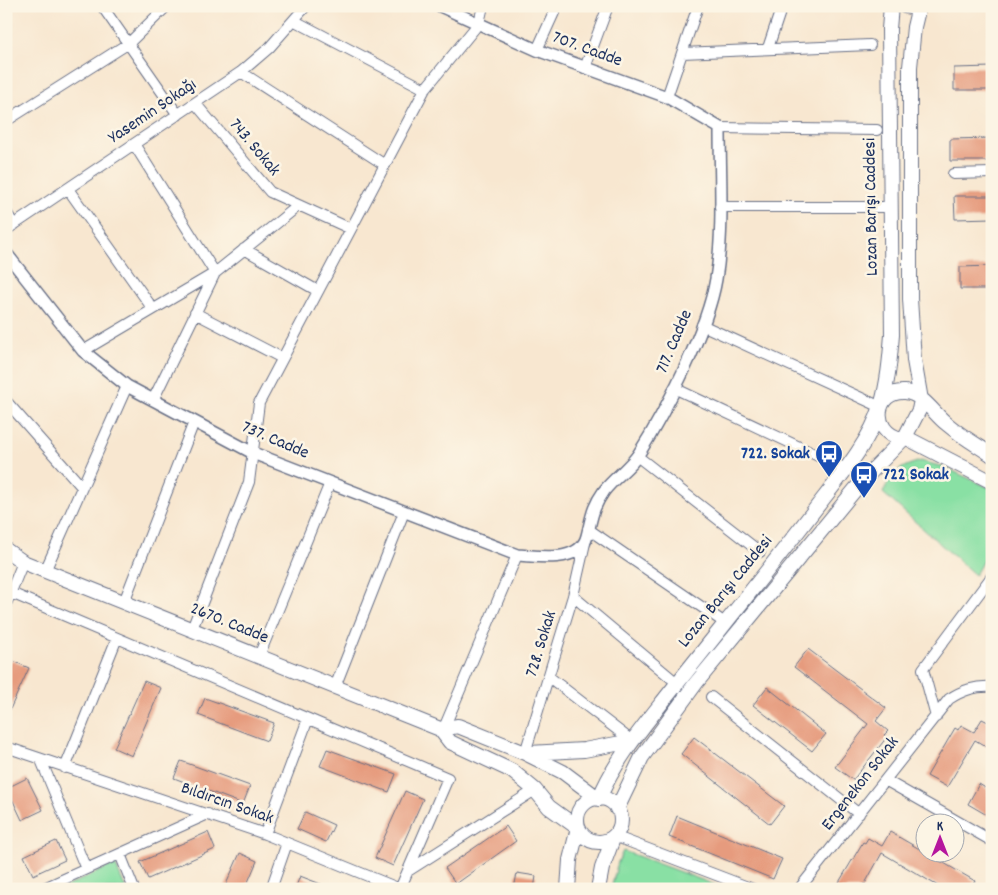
<svg xmlns="http://www.w3.org/2000/svg" width="998" height="895" font-family="Dekko,sans-serif">
	<style>
		.green { fill: #89e0a4; stroke: #528881 }
		.building { fill: #e69b7e }
		.lines { fill: none; stroke-linecap: round; stroke-linejoin: round }
		.minor-casing { stroke: #686f86; stroke-width: 12 }
		.tertiary-casing { stroke: #686f86; stroke-width: 14 }
		.secondary-casing { stroke: #686f86; stroke-width: 16 }
		.minor { stroke: #fff; stroke-width: 10 }
		.tertiary { stroke: #fff; stroke-width: 11 }
		.secondary { stroke: #fff; stroke-width: 14 }
		.labels { text-anchor: middle; dominant-baseline: central; stroke-width: 5; stroke-linejoin: round; paint-order: stroke }
		.street-label { font-size: 18px; fill: #1b2f5e; stroke: #fcf5e5 }
		.transit-label { font-size: 18px; font-weight: bold; fill: #164399; stroke: #fcf5e5; text-anchor: end }
	</style>
	<rect width="100%" height="100%" fill="#fcf5e5"/>
	<filter id="ink" filterUnits="userSpaceOnUse"><feTurbulence type="fractalNoise" baseFrequency=".02" numOctaves="2"/><feDisplacementMap in="SourceGraphic" scale="10" xChannelSelector="R" yChannelSelector="G"/><feConvolveMatrix kernelMatrix="1 2 1 2 8 2 1 2 1" color-interpolation-filters="sRGB"/></filter>
	<filter id="wash" filterUnits="userSpaceOnUse"><feTurbulence type="fractalNoise" baseFrequency=".0096" numOctaves="4" result="noise"/><feDisplacementMap in="SourceGraphic" scale="20" xChannelSelector="R" yChannelSelector="G"/><feGaussianBlur stdDeviation="1.12" result="paint"/><feColorMatrix in="noise" values="0 0 0 0 0 0 0 0 0 0 0 0 0 0 0 0 0 1.4 0 .05"/><feComposite in="paint" operator="in"/></filter>
	<g filter="url(#wash)">
		<rect width="100%" height="100%" fill="#f8e7d0"/>
		<!-- green -->
		<path class="green" d="M921,461L944,467L992,489V544L975,575L883,493C893,472 899,467 921,461Z
			M623,851L635,855L726,889H611L618,862Z
			M115,864L126,889H61Z"/>
		<g id="blocks">
			<!-- building -->
			<path class="building" d="M992,67V90H954V68Z
				M992,138V161H950V139Z
				M954,196H992V218L955,219Z
				M992,266V289H960V267Z
				M808,649L886,708L876,721L888,731L884,735L887,737L853,780L835,767L868,724L794,667Z
				M11,660L29,668L6,718V672Z
				M144,681L161,688L132,756L114,748Z
				M767,687L826,734L812,751L753,705Z
				M205,698L274,723L267,741L198,715Z
				M982,719L992,724V750L975,740L947,787L927,776L955,728L958,730L961,725L974,732Z
				M694,737L784,806L770,824L681,754Z
				M327,749L396,774L389,792L320,766Z
				M181,761L250,786L243,804L174,778Z
				M27,778L43,810L22,820L7,788Z
				M979,784L992,792V818L968,804Z
				M405,791L423,799L393,866L375,858Z
				M305,812L334,825L326,842L297,829Z
				M677,816L782,859L773,879L669,837Z
				M506,826L516,841L456,884L445,868Z
				M208,832L215,849L148,879L140,862Z
				M890,832L975,881L970,889H943L882,853L862,889H835L863,842L865,843L868,838L882,846Z
				M56,841L65,860L33,875L24,856Z
				M240,853L257,861L245,889H224Z
				M517,873L536,876L534,889H514Z
				M300,876L331,888V889H295Z"/>
		</g>
	</g>
	<g filter="url(#ink)">
		<use href="#blocks" fill-opacity="0" stroke="#686f86" stroke-width="1"/>
		<g class="lines">
			<defs>
				<path id="minor" d="M102,6L178,115
					M295,21L425,89
					M768,48L782,6
					M537,50L557,6
					M682,53L870,45
					M585,68L608,6
					M241,72L385,165
					M667,97L698,6
					M195,103L270,192L351,229
					M6,121L129,43L167,6
					M720,128L877,130
					M134,144L215,273L153,400
					M953,174L992,173
					M68,189L153,309
					M720,207H891
					M6,212L14,225
					M6,230L241,72L269,48L306,6
					M244,249L318,291
					M195,313L282,358
					M702,325L881,407
					M83,351L215,273L298,206
					M674,388L846,469
					M6,401L82,487
					M637,456L760,552
					M588,529L725,623
					M45,571L127,386
					M11,593L448,778L400,889
					M573,596L677,683
					M124,602L194,422
					M6,604L23,562
					M192,629L249,482L259,403L425,89L479,23L483,6
					M259,656L330,483
					M549,677L632,741
					M335,687L404,512
					M711,697L859,814
					M936,717L923,669L992,576
					M444,728L517,555
					M6,747L265,834L400,889
					M525,753L573,596L585,543
					M41,760L86,869
					M65,768L117,638
					M885,780L992,841
					M265,834L308,719
					M614,836L753,889
					M120,854L134,889
					M408,871L535,790
					M42,889L208,814
					M271,889L287,843
					M799,889L949,699C963,690 975,686 992,687"/>
				<path id="tertiary" d="M6,253L83,351L127,386L253,453L517,555C539,556 580,564 587,536C592,517 592,508 604,491C614,478 629,468 638,455C665,413 708,328 716,279C724,230 720,177 720,128L667,97L537,50L440,6"/>
				<path id="secondary" d="M905,6L918,8
					M905,437L901,439C870,432 874,390 905,392C922,393 934,414 947,424C961,436 977,445 992,455
					M905,437L992,482
					M6,550L23,562L440,729
					M529,753L584,750L632,741
					M577 820a22 22 0 1 1 44 0a22 22 0 1 1-44 0Z
					M599,799C615,760 642,728 668,695C717,633 768,571 816,508C839,478 870,442 881,406C888,383 890,359 892,335L889,29L891,6
					M617,809L642,757L696,683L863,480L905,437L919,410L921,400L914,360L910,299V67L914,27L919,6
					M578,828L549,807L535,790L512,771L450,742L440,729L458,726L525,753L563,772L599,799
					M568,889L570,860L578,828
					M598,889L602,868L614,836"/>
			</defs>
			<!-- minor casing -->
			<use href="#minor" class="minor-casing"/>
			<!-- tertiary casing -->
			<use href="#tertiary" class="tertiary-casing"/>
			<!-- secondary casing -->
			<use href="#secondary" class="secondary-casing"/>
			<!-- minor -->
			<use href="#minor" class="minor"/>
			<!-- tertiary -->
			<use href="#tertiary" class="tertiary"/>
			<!-- secondary -->
			<use href="#secondary" class="secondary"/>
		</g>
	</g>
	<!-- icons -->
	<defs>
		<symbol id="bus-pin" viewBox="-11 -11 22 30"><path d="M0 17L-7.5 6A9.5 9.5 0 1 1 7.5 6Z" fill="#1a4fb4" stroke="#fcf5e5"/><path d="M-5-6H5V4H4V6H2V4H-2V6H-4V4H-5ZM-3.5-4V0h7V-4ZM-3.5 1.2v1.5H-2V1.2ZM2 1.2v1.5H3.5V1.2Z" fill="#fff"/></symbol>
	</defs>
	<g fill-rule="evenodd">
		<use href="#bus-pin" x="813" y="438" width="32" height="43"/>
		<use href="#bus-pin" x="848" y="459" width="32" height="43"/>
	</g>
	<g class="labels">
		<!-- street labels -->
		<g class="street-label">
			<text transform="translate(587 50) rotate(20)">707. Cadde</text>
			<text transform="translate(153 112) rotate(-34)">Yasemin Sokağı</text>
			<text transform="translate(254 148) rotate(50)">743. Sokak</text>
			<text transform="translate(872 207) rotate(-91)">Lozan Barışı Caddesi</text>
			<text transform="translate(675 342) rotate(-67)">717. Cadde</text>
			<text transform="translate(275 441) rotate(23)">737. Cadde</text>
			<text transform="translate(726 592) rotate(-51)">Lozan Barışı Caddesi</text>
			<text transform="translate(229 624) rotate(22)">2670. Cadde</text>
			<text transform="translate(542 644) rotate(-73)">728. Sokak</text>
			<text transform="translate(861 784) rotate(-52)">Ergenekon Sokak</text>
			<text transform="translate(227 804) rotate(19)">Bıldırcın Sokak</text>
		</g>
		<!-- transit labels -->
		<g class="transit-label">
			<text x="810" y="454">722. Sokak</text>
			<text x="883" y="475" text-anchor="start">722 Sokak</text>
		</g>
	</g>
	<!-- margin -->
	<rect width="998" height="895" fill="none" stroke="#fcf5e5" stroke-width="25"/>
	<!-- north arrow -->
	<g transform="translate(940 838)"><circle r="24" fill="#fcf5e5" stroke="#a2a6af"/>
	<path d="M0-4L9 19L0 12L-9 19Z" fill="#b5179e"/>
	<text y="-8" font-size="14" font-weight="bold" text-anchor="middle" fill="#1b2f5e">K</text>
	</g>
</svg>
